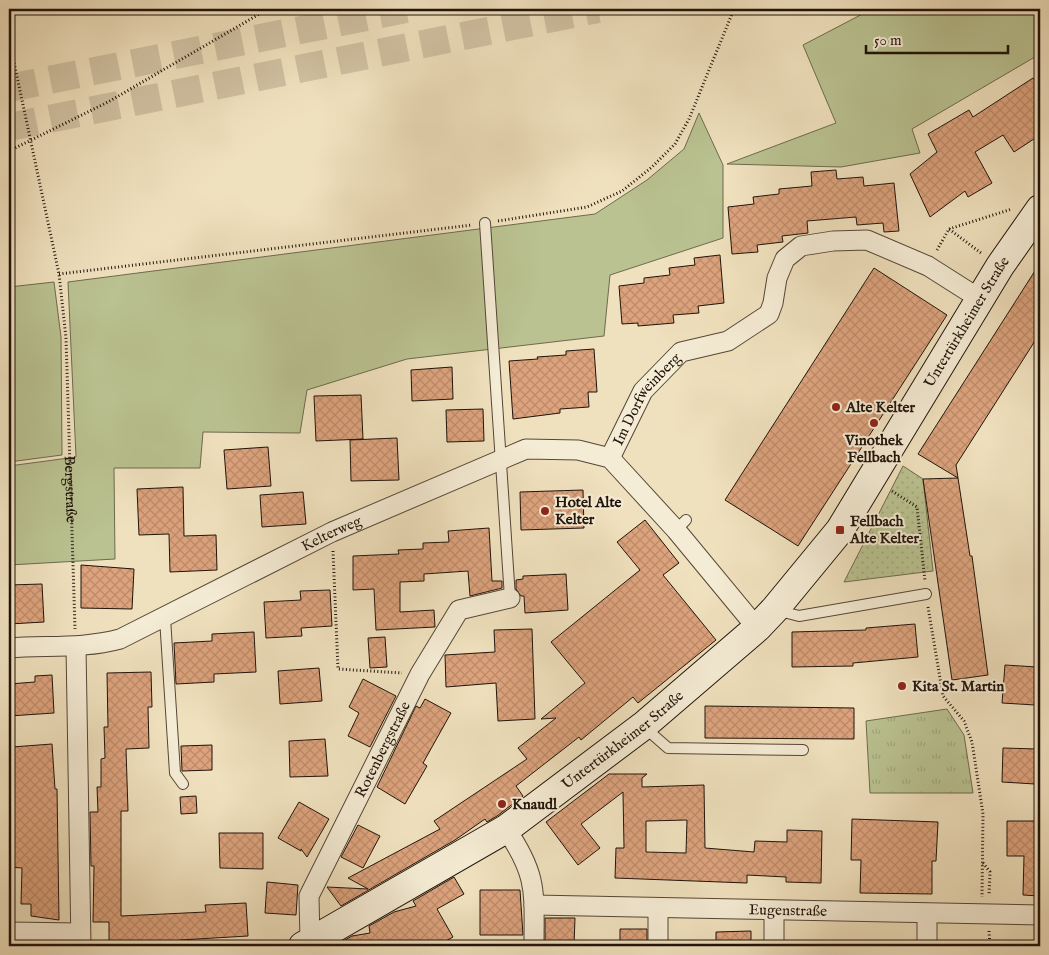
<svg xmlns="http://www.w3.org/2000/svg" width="1049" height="955" font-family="'IM FELL English',serif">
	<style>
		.grass { fill: url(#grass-dots); stroke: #6d6a4e }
		.park { fill: url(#park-tufts); stroke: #6d6a4e }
		.garden { fill: #bac291; stroke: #6d6a4e }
		.building { fill: url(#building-cross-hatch); stroke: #20130a; fill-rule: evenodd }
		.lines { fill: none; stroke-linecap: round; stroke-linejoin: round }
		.highway-tunnel { stroke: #d1c2a3; stroke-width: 28; stroke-dasharray: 28 14; stroke-linecap: butt }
		.lane-casing { stroke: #544637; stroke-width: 12 }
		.street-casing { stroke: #544637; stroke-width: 21 }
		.secondary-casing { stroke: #20130a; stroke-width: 30 }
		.path { stroke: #20130a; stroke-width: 3; stroke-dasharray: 1 2.5; stroke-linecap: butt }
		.lane { stroke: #f5ecd5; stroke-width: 10 }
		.street { stroke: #f5ecd5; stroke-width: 19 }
		.secondary { stroke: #f5ecd5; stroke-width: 28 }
		.poi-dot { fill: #8f2418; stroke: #f5ecd5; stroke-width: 2 }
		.labels { text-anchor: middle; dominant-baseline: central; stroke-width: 4; stroke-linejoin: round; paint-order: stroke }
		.street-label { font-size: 15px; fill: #20130a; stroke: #f5ecd5 }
		.poi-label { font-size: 15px; font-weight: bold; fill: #20130a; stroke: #f5ecd5; text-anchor: start }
	</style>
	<defs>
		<pattern id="grass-dots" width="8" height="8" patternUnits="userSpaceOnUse" patternTransform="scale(1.25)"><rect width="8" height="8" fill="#bac291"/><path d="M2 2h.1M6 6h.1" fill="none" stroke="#a0a67c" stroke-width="1.8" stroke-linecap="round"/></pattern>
		<pattern id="park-tufts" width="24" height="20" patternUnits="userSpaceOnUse" patternTransform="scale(1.25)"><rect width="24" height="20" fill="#bac291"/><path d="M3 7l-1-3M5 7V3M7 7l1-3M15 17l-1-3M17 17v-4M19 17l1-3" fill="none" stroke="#a0a67c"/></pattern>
		<pattern id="building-cross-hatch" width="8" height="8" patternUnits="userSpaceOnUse" patternTransform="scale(1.25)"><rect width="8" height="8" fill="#dda37d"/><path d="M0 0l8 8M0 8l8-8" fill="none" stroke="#bd8b6b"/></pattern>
	</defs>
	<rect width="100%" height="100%" fill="#f0e1be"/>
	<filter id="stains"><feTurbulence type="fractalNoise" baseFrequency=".004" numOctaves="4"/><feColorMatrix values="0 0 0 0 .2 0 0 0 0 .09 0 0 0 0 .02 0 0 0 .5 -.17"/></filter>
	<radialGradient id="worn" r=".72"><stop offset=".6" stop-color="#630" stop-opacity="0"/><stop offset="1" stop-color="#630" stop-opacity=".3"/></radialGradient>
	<!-- grass -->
	<path class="grass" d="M903,466L923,479L933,571L844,582Z"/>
	<!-- park -->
	<path class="park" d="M947,709L964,735L973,793H870L866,721Z"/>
	<!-- garden -->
	<path class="garden" d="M872,9H1040V54L912,129L920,153L841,167L727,164L836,123L803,45Z
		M699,113L723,165V238L610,275L604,336L407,359L307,390L300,433L203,432L200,468H114L115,559L9,565V466L76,457L68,282L595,214L647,180L684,149Z
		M54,282L61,337L62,455L9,462V287Z"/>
	<!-- building -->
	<path class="building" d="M1033,78L1040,89V135L1014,152L1003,135L975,152L992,183L968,197L965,191L930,217L910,174L937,152L928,134L969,110L973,117Z
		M836,170L837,179L863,177L864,186L894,183L899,231L884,232L883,223L857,225L856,217L807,221L808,233L782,236L783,242L757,245L758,252L732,254L728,207L754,204L753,197L779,194V189L812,186L811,172Z
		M720,255L724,303L698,306L699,313L673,315L674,323L638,326V323L622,324L619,286L644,283V278L670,275L669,268L695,265L694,258Z
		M1040,263V333L956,465L958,478L918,454Z
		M874,268L947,315L798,546L725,500Z
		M594,349L597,392H588L589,407L560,409V413L513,419L509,361L538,359L537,357L566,355V351Z
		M452,367L453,399L412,401L411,370Z
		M361,395L363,439L316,441L314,396Z
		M483,409L484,441L447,442L446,410Z
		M397,438L399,480L351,481L350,440Z
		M268,447L271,486L227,489L224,450Z
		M958,478L970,556H972L988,675L952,680L923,479Z
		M183,487L184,536L216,535L217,570L170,572L169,534L139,535L137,489Z
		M583,490L584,528L521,530L520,492Z
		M303,492L306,524L262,527L260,495Z
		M645,520L679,563L663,575L716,640L638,703L633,697L581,740L579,737L516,786L523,796L497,816L487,822L485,819L455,840L341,906L327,887L368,889L348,878L440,829L434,821L527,759L518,748L556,718L541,719L585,683L551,642L640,570L617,542Z
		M489,528L492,581H502V588L470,596L468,571L424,574V581L400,582V612L434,610L435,627L376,630L374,589L353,590V556L399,554L398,550L423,549V543L449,542L448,531Z
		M81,565L134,569L132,609L81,608Z
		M566,574L568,610L525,613L524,596H521L516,589V580L523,579V576Z
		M42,584L44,622L9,624V585Z
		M330,590L332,626L301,628L302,636L266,638L264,602L301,600L300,591Z
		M915,624L918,657L853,663V666L792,667V632L866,630V628Z
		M532,629L535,719L498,721L496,683L446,687L445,655L495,652L494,630Z
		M254,632L256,672L214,674V682L176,684L174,643L212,641V634Z
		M385,637L387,667L370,668L368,638Z
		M1005,665L1037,667L1035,705L1002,703Z
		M319,668L322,701L280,704L278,671Z
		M151,672L152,707H148L149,748L126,749L128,811H121V916L206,912L205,905L246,903L248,936L180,940V946H109V922H93L94,866H91L90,812H98L97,787H101V759L105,758L104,727H108L107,673Z
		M52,675L54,713L9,716V684L35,682V676Z
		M363,679L396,696L370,747L348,736L359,713L349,707Z
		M425,699L451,713L423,763L427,766L405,804L377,787L416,706L420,708Z
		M705,706L854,708V739L705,738Z
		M325,739L328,776L290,777L289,741Z
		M52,744L55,789H57L59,920L31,916V904H21L22,868L9,867V788H14L12,747Z
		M212,745V770L182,771L181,746Z
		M1003,748L1037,749L1035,784L1002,782Z
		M609,774H647L642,778V787L704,785L705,848L754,852L755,841L787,842V830L822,831L821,883L786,882V877L747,875V883L615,878L616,848H624L623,792L581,824L600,848L578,865L546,822ZM687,820L686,853L646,852V821Z
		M196,796L197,813L181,814L180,797Z
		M299,802L329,819L307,857L301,849V851L278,838Z
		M852,819L938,822L936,861H932V894L860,893L861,860H851Z
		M1007,821H1040V896L1023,895L1024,856H1007Z
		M358,825L380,836L363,868L341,857Z
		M219,833H263V869L220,868Z
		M454,877L464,894L437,909L453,937L437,946H341L340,943L352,936L370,933L369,926L394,912L416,906L413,901Z
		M267,882L298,885L296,915L265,913Z
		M480,890H520L523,935H480Z
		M545,918H575L574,945L545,944Z
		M620,929H647V946H620Z
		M751,931V946H716V932Z"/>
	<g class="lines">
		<!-- highway-tunnel -->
		<path class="highway-tunnel" d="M9,88L406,9
			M9,127L598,9"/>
		<defs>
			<path id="lane" d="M485,223L510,598
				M676,530L686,520
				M776,610L799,616L926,594
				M165,618L175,773L183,784
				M644,727L668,748L803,750"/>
			<g id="street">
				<path id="s2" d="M610,458L643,391L681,352L728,341L769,314L773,303L777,278L785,259L801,246L833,241L867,240L928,266L980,299"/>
				<path d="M76,647L81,946"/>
				<path id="s3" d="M9,648C46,645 83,649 120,639L332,532L526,449L578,450L610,458L676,530L757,628"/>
				<path d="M506,829C538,876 534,892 534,946"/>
				<path id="s4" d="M534,905L1040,915"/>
				<path d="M927,914V946"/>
				<path d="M9,932L80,933"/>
				<path id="s5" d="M310,942L309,896L420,674L459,610L510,598"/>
				<path d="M658,946V908"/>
				<path d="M774,946V911"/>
			</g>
			<g id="secondary">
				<path id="s6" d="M303,946L506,829L643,726L757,628L775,609L840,530L1000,266L1040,209"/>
			</g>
		</defs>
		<!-- lane casing -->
		<use href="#lane" class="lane-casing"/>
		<!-- street casing -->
		<use href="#street" class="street-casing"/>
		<!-- secondary casing -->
		<use href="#secondary" class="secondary-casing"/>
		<!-- path -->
		<g class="path">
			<path id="s1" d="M9,39L59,274L66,338L75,629"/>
			<path d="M9,151L108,102L268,9"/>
			<path d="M498,221L587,207L622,191L652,167L675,144L689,119L734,9"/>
			<path d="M949,229L1012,209"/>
			<path d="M937,250L949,229L981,253"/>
			<path d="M59,274L472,225"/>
			<path d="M892,491L917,507L925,581"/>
			<path d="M333,551L338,669L402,673"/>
			<path d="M928,607L943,696L964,721L972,742L983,814L982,897"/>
			<path d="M983,863L990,872L989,895"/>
			<path d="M989,931L990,946"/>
		</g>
		<!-- lane -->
		<use href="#lane" class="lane"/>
		<!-- street -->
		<use href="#street" class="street"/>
		<!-- secondary -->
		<use href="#secondary" class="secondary"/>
	</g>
	<!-- markers -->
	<g class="poi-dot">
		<circle cx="836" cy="407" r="5"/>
		<circle cx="874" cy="423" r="5"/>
		<circle cx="545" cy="511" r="5"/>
		<rect x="835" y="525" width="10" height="10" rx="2.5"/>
		<circle cx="902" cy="686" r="5"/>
		<circle cx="502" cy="804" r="5"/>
	</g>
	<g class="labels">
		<!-- street labels -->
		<g class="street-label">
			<text stroke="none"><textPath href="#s6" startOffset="928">Untertürkheimer Straße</textPath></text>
			<text stroke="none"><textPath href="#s2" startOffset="70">Im Dorfweinberg</textPath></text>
			<text stroke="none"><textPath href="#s1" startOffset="456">Bergstraße</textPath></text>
			<text stroke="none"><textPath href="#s3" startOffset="348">Kelterweg</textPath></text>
			<text stroke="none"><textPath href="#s6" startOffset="381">Untertürkheimer Straße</textPath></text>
			<text stroke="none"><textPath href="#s5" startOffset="210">Rotenbergstraße</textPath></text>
			<text stroke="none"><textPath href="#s4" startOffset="254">Eugenstraße</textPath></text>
		</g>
		<!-- poi labels -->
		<g class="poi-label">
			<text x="846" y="407">Alte Kelter</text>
			<text x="874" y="440" text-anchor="middle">Vinothek<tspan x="874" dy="17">Fellbach</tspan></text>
			<text x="555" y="502">Hotel Alte<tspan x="555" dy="17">Kelter</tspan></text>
			<text x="850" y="521">Fellbach<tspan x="850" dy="17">Alte Kelter</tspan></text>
			<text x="912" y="686">Kita St. Martin</text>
			<text x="512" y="804">Knaudl</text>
		</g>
	</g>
	<!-- margin -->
	<rect width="1049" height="955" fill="none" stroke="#f0e1be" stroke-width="30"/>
	<rect x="10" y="10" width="1029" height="935" fill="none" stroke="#20130a" stroke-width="2.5"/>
	<rect x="15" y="15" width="1019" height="925" fill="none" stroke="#20130a"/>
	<!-- scale -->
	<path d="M866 45v8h142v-8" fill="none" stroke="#20130a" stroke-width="2.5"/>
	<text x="874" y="45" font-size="15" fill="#20130a" stroke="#f5ecd5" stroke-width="4" paint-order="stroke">50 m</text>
	<rect width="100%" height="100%" filter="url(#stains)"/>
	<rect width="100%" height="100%" fill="url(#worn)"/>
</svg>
